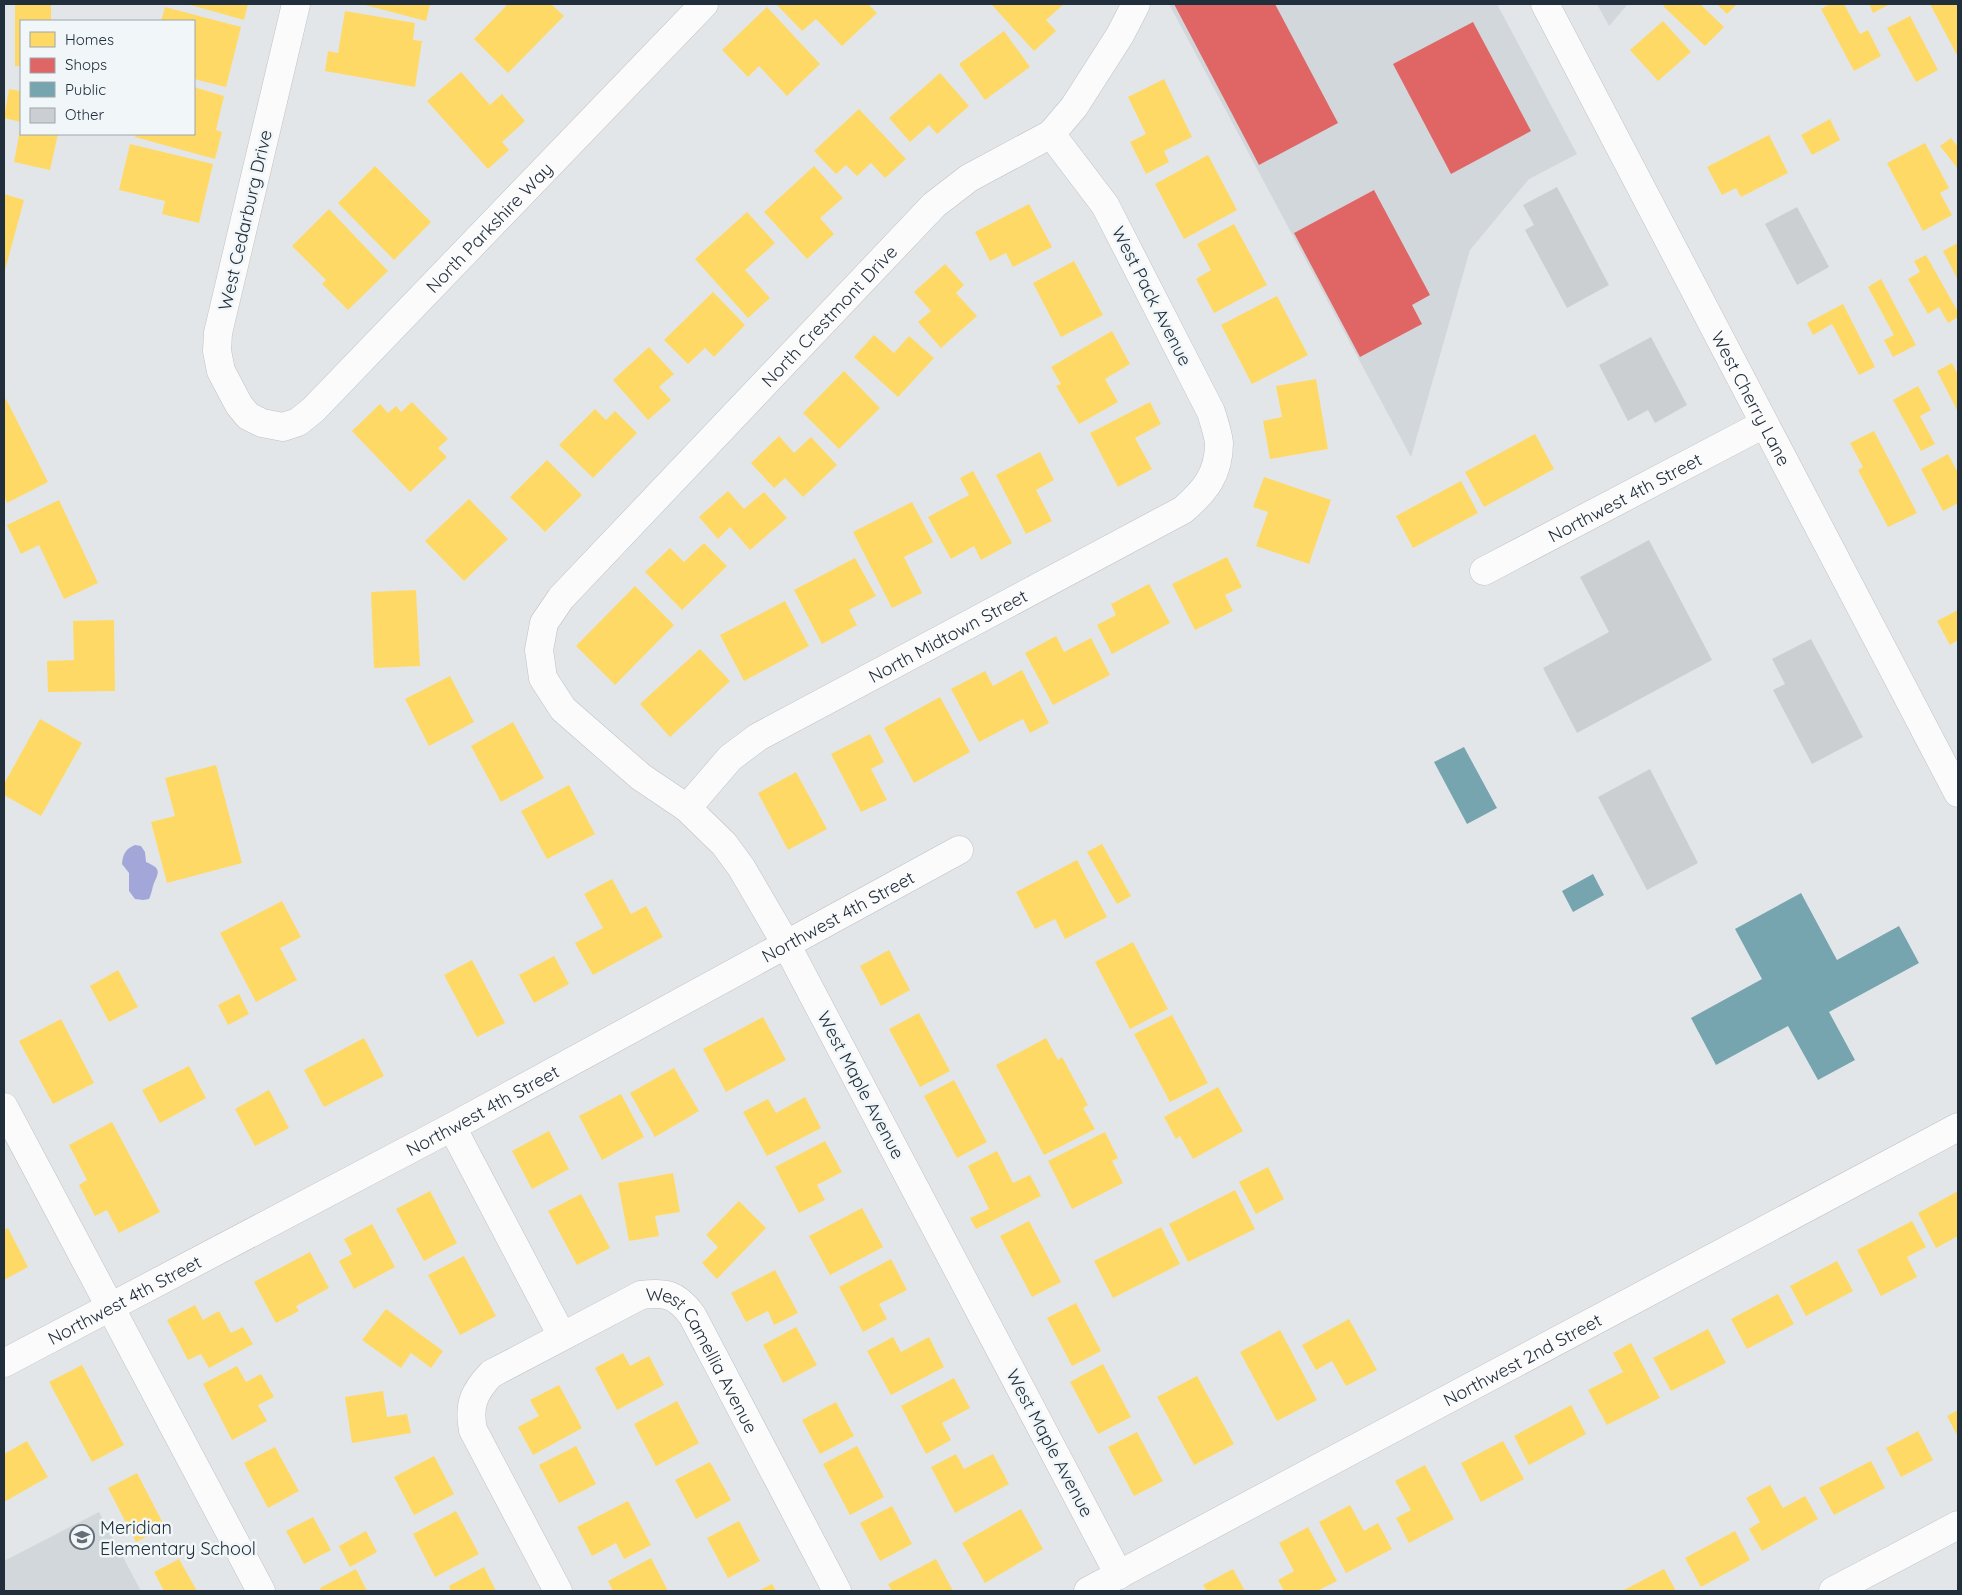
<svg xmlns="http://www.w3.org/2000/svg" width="1962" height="1595" font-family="Quicksand,sans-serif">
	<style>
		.built { fill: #d1d7da }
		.water { fill: #a3a6d8 }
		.homes { fill: #ffd966 }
		.shops { fill: #e06666 }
		.public { fill: #76a5af }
		.building { fill: #cccfd1 }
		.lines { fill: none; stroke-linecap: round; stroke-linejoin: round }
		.minor-casing { stroke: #bec2c4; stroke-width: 29 }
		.secondary-casing { stroke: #bec3c6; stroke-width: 29 }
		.minor { stroke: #fbfbfc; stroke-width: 28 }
		.secondary { stroke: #fbfbfc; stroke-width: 28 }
		.labels { text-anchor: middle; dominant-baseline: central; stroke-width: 5; stroke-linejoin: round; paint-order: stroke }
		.street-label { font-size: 18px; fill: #212e3c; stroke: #f1f6f8 }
		.poi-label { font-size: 18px; fill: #212e3c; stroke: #f1f6f8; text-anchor: start }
	</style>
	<rect width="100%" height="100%" fill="#e3e6e8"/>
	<!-- built -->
	<path class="built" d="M1169,4H1497L1577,154L1529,179L1470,250L1411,457Z
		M1597,4H1628L1609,26Z
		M99,1512L141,1591H4V1561Z"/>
	<!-- water -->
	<path class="water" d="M135,845L141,846L145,852L146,862C160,868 160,871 154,883C152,888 152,893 149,899L143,900L135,899L129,891V873L122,864C123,853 126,849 135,845Z"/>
	<!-- homes -->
	<path class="homes" d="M15,4H51V21H21V66H15Z
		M187,4H248L244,20Z
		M361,4H430L426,21Z
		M508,4H551L564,16L508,73L474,39Z
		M776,4H868L877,13L842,46L816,19L802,31Z
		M991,4H1064L1046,20L1056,31L1034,51Z
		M1666,4H1700L1724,27L1705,46L1663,6Z
		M1717,4H1737L1727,14Z
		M1830,4H1844L1860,34L1868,30L1881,56L1854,71L1821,9Z
		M1869,4H1890L1873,13Z
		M1930,4H1958V57Z
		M165,7L241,27L226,87L194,79V21H161Z
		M767,7L820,64L787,96L759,66L748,77L722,50Z
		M345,11L415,23L413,40L422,41L415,87L325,71L328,51L338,53Z
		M1910,16L1938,70L1916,82L1887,28Z
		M1663,21L1691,52L1658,81L1630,50Z
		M1004,31L1030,67L985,100L959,64Z
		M461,72L490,105L502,94L525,121L502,142L509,150L488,169L427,101Z
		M940,73L969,106L937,134L929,125L910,142L889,118Z
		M1164,79L1192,137L1164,151L1169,162L1146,174L1130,142L1146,134L1128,97Z
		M194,87L224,96L216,130L222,132L215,159L135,137L136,134H194Z
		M9,89L21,91V122L4,118Z
		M859,109L906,159L885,178L871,163L857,176L846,165L836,174L814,151Z
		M1830,119L1840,140L1812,155L1801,135Z
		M20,130L21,134H58L50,170L14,162Z
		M1769,135L1788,173L1741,197L1736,188L1722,195L1707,167Z
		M1951,138L1958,147V169L1940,146Z
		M1925,143L1949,188L1940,193L1952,215L1923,231L1887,163Z
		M130,144L213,164L199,223L162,214L165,201L119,190Z
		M1208,155L1237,210L1184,239L1155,184Z
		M375,166L431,222L394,260L338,203Z
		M814,166L843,198L820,218L834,234L807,259L764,212Z
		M4,194L24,200L4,274Z
		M1029,204L1052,247L1013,267L1006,253L990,261L975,232Z
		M329,209L388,271L348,310L322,284L326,280L292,246Z
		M747,212L775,243L745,270L770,298L748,318L695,259Z
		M1234,224L1267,285L1214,313L1196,279L1211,270L1197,244Z
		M1958,243V280L1943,251Z
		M1926,255L1958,312V317L1948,323L1939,307L1928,314L1908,279L1920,272L1914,261Z
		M1074,261L1103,315L1061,337L1033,283Z
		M945,264L964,285L956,293L977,316L941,348L918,322L931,311L914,292Z
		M1881,279L1916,345L1893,357L1884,340L1894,335L1868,287Z
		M713,292L745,325L714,357L705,348L688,364L664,340Z
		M1277,296L1308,355L1252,384L1221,325Z
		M1843,304L1875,367L1859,375L1832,324L1813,335L1807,323Z
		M1112,331L1130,364L1105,379L1118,402L1079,424L1056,386L1061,384L1051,367Z
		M874,335L894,353L909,336L934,358L898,397L854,357Z
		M649,347L674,374L659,387L671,400L648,420L613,380Z
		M1952,363L1958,375V412L1937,371Z
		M844,371L880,408L839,449L803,413Z
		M1316,379L1328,449L1270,459L1263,421L1282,417L1276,386Z
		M1918,386L1931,410L1920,416L1935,444L1921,451L1893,400Z
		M6,399L48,482L7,503L4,496V400Z
		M412,402L448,439L438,448L447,457L410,492L352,431L380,404L388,413L396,406L401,412Z
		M1150,402L1161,424L1135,438L1152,469L1118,487L1090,433Z
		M595,409L606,420L615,411L637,433L593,478L559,445Z
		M1874,431L1917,513L1888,527L1858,470L1863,467L1850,443Z
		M1535,434L1554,469L1484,507L1465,472Z
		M779,436L794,453L811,437L837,465L803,497L785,478L774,488L751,463Z
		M1040,452L1054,480L1036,490L1052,521L1026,534L996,475Z
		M1948,454L1958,473V503L1943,511L1921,469Z
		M547,460L582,495L545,532L510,497Z
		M973,471L1012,543L981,560L974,546L951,559L928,517L969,495L960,478Z
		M1264,477L1331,500L1309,564L1256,546L1268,512L1253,507Z
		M1461,481L1478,513L1413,548L1396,516Z
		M728,491L744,509L764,492L787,518L750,550L730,527L718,539L699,517Z
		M469,499L508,539L464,581L425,541Z
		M59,500L98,583L64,599L39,545L21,554L7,525Z
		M912,502L933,542L904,557L922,593L892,608L853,532Z
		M704,543L727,566L682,610L645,572L670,548L684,562Z
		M1227,557L1242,587L1225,595L1233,611L1195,630L1172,584Z
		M855,558L876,596L849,610L857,625L822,644L794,590Z
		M1149,584L1170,623L1112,654L1097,625L1116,615L1111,604Z
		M635,586L674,625L615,685L576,646Z
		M416,590L420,666L374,668L371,592Z
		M785,601L809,646L744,681L720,635Z
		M1958,610V640L1950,645L1937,621Z
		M114,620L115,691L48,692L47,661L74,660L73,621Z
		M1056,636L1064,652L1091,638L1110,675L1053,705L1025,653Z
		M700,649L730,681L670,737L640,704Z
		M1022,670L1049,723L1030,733L1023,719L979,742L951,689L985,671L993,686Z
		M450,676L474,722L429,746L405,699Z
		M940,697L970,752L914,783L884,728Z
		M40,719L82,743L41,816L4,795V784Z
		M513,722L544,778L501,802L471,746Z
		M870,734L884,762L871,769L887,800L861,812L831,754Z
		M216,765L242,863L167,883L151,822L175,816L165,778Z
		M796,772L827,829L788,850L758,793Z
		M569,785L595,834L547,859L521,811Z
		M1102,844L1131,896L1117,904L1087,852Z
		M1077,860L1107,917L1065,939L1055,919L1035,929L1016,892Z
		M612,879L631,914L646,906L663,937L593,975L575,943L603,928L584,894Z
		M282,901L301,937L280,948L297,980L256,1002L220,933Z
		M1133,942L1168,1009L1130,1029L1095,962Z
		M889,950L910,990L881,1006L860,966Z
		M554,956L569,984L534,1003L519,975Z
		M472,960L505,1023L477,1037L444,975Z
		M118,970L138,1007L109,1022L90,986Z
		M239,994L249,1014L228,1025L218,1005Z
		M919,1013L950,1071L920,1087L889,1029Z
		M1172,1015L1208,1083L1170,1102L1134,1034Z
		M763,1017L786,1060L726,1092L703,1049Z
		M61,1019L94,1083L53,1104L19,1041Z
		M364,1038L384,1076L324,1107L304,1070Z
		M1046,1038L1058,1060L1062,1057L1088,1105L1083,1108L1095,1129L1044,1155L996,1065Z
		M189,1066L206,1098L160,1123L142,1090Z
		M674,1068L699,1111L655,1137L630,1093Z
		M954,1080L987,1142L957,1158L924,1096Z
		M1218,1087L1243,1131L1193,1159L1180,1136L1176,1139L1164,1117Z
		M269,1090L289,1128L255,1146L235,1109Z
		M621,1094L644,1137L602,1160L579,1116Z
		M805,1097L821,1128L767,1156L743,1112L768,1099L776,1113Z
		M112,1122L160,1212L119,1233L107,1210L95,1216L79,1185L87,1180L69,1145Z
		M549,1131L569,1169L532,1189L512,1151Z
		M1105,1132L1118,1158L1112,1161L1123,1183L1072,1209L1048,1161Z
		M825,1141L842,1172L817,1185L825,1200L799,1213L775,1167Z
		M997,1151L1013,1183L1030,1175L1041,1196L976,1229L970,1218L989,1209L968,1166Z
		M1268,1167L1284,1199L1256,1214L1239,1182Z
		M673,1173L680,1212L655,1216L659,1236L629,1241L618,1183Z
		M1235,1190L1255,1229L1188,1262L1169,1224Z
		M430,1191L457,1243L424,1261L396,1209Z
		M1958,1191V1236L1936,1248L1918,1213Z
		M581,1194L610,1248L577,1265L548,1211Z
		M739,1201L766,1228L717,1279L702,1263L718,1247L706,1235Z
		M862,1208L883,1247L830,1275L809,1236Z
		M1029,1221L1061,1282L1032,1297L1000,1236Z
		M1912,1221L1926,1247L1907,1257L1917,1277L1881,1296L1857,1250Z
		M372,1224L395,1267L354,1289L339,1261L352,1254L344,1239Z
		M1161,1227L1180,1264L1113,1298L1094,1261Z
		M8,1228L28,1267L4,1280V1230Z
		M310,1252L329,1288L296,1306L299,1311L276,1323L254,1282Z
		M464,1256L496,1316L460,1335L428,1275Z
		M891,1259L907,1290L879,1304L887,1319L863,1332L839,1287Z
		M1837,1261L1853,1291L1806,1316L1790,1286Z
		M775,1270L798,1313L774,1325L768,1311L746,1322L731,1293Z
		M1778,1294L1794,1324L1747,1349L1731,1319Z
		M1076,1303L1101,1351L1072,1366L1047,1318Z
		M195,1305L203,1320L219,1311L231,1333L243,1327L253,1344L209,1368L201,1354L188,1360L167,1320Z
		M386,1309L443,1351L431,1368L411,1353L401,1368L362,1340Z
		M1349,1319L1377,1370L1346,1386L1332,1361L1316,1370L1302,1345Z
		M796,1327L817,1365L783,1383L763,1345Z
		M1708,1329L1726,1363L1671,1391L1653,1358Z
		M1280,1330L1317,1400L1277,1421L1240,1352Z
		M893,1337L901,1352L929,1337L944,1367L891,1395L867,1351Z
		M1631,1343L1660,1398L1607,1425L1588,1390L1623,1372L1613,1353Z
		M623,1353L630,1366L649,1356L664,1385L617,1410L595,1368Z
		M1103,1364L1131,1417L1098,1434L1070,1382Z
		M82,1365L124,1445L92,1462L49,1382Z
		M237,1366L246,1382L261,1374L274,1397L258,1405L267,1421L232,1440L203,1384Z
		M1197,1376L1234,1444L1194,1465L1157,1397Z
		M954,1378L970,1408L942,1423L951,1440L926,1454L901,1406Z
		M559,1385L582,1428L533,1455L518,1427L539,1416L530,1400Z
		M383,1391L387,1417L407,1414L411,1433L352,1443L345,1397Z
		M677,1401L699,1443L656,1466L634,1424Z
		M836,1402L854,1436L820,1454L802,1420Z
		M1571,1405L1586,1434L1529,1465L1514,1436Z
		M1958,1410V1437L1947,1416Z
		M1918,1431L1933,1460L1901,1477L1886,1448Z
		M1137,1432L1163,1481L1134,1496L1108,1447Z
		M27,1441L48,1477L4,1502V1454Z
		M1503,1441L1524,1479L1481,1502L1461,1463Z
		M576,1446L596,1484L559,1503L539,1465Z
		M857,1446L884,1497L850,1515L823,1464Z
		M275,1447L299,1491L268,1508L244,1463Z
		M956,1454L964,1469L993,1454L1009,1484L955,1513L931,1467Z
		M434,1456L454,1494L414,1515L394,1477Z
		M1871,1461L1885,1488L1834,1515L1819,1488Z
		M710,1462L731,1500L696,1519L675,1480Z
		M1425,1465L1454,1519L1409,1543L1396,1518L1411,1510L1395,1481Z
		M137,1473L165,1527L136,1542L108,1488Z
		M1770,1485L1783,1508L1805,1496L1818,1519L1762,1551L1749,1529L1760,1522L1746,1498Z
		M628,1501L651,1545L624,1559L616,1543L592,1556L577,1527Z
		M1350,1505L1364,1531L1378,1523L1392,1549L1346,1573L1319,1522Z
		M892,1506L912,1544L880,1561L860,1523Z
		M1021,1509L1043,1549L985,1583L962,1543Z
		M456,1511L479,1554L435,1577L413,1534Z
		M313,1517L331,1550L304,1564L286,1531Z
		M739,1521L760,1561L728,1578L707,1538Z
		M1308,1527L1337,1581L1317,1591H1284L1278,1580L1294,1571L1279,1543Z
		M366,1531L377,1552L350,1567L339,1546Z
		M1735,1531L1750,1560L1701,1587L1685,1558Z
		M651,1558L668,1591H613L608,1581Z
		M179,1559L197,1591H164L154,1572Z
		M936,1559L953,1591H892L888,1584Z
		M484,1567L496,1591H451L449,1586Z
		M356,1569L367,1591H321L320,1588Z
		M1233,1569L1245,1591H1207L1203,1585Z
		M1664,1569L1676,1591H1622Z
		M772,1584L776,1591H758Z"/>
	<!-- shops -->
	<path class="shops" d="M1174,4H1275L1338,123L1259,165Z
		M1473,22L1531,131L1451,174L1393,64Z
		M1374,190L1430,295L1412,305L1422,324L1360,357L1294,233Z"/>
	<!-- public -->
	<path class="public" d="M1464,747L1497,808L1467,824L1434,762Z
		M1593,874L1604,895L1573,912L1562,891Z
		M1801,893L1837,960L1899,926L1919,963L1829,1012L1855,1060L1818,1080L1788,1026L1716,1065L1691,1018L1762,979L1735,929Z"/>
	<!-- building -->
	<path class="building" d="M1557,187L1609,285L1567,308L1525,230L1534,225L1523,205Z
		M1797,207L1829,267L1797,285L1765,224Z
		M1651,337L1687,405L1655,423L1648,410L1628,421L1599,365Z
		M1649,540L1712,660L1577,733L1543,668L1609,632L1580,577Z
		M1811,639L1863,737L1812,764L1773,690L1785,684L1772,659Z
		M1650,769L1698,863L1647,890L1598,797Z"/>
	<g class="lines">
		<defs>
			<g id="minor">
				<path id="s1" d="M296,4L218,333L217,351L221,371L239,405L248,416L262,423L283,427L298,422L313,410L704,4"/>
				<path id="s2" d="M1484,571L1764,424"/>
				<path id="s3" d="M687,808L730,758L758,737L1183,510C1205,491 1219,474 1219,443C1218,433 1214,422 1211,412L1105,205L1051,134"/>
				<path d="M4,1107L261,1591"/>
				<path d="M452,1127L562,1336"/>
				<path id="s4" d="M4,1363L452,1127L959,850"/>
				<path id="s5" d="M1119,1575L786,944L741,867L724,844L687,808L641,777L563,709L543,678L539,650L544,623L561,598L934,205L969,178L1051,134L1074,107L1120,35L1136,4"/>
				<path id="s6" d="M558,1591L473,1430C468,1405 474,1392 491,1374L641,1295C666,1292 676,1294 692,1315L837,1591"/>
				<path id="s7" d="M1088,1591L1958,1127"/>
				<path d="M1833,1591L1958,1525"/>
			</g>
			<g id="secondary">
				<path id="s8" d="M1545,4L1958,793"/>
			</g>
		</defs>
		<!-- minor casing -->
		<use href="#minor" class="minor-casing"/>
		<!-- secondary casing -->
		<use href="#secondary" class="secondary-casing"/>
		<!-- minor -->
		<use href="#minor" class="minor"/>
		<!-- secondary -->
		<use href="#secondary" class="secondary"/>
	</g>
	<!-- icons -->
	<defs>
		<symbol id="school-ring" viewBox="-11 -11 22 22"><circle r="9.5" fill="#f1f6f8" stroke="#656e78" stroke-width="1.5"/><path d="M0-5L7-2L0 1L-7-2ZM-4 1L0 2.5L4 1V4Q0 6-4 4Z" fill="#656e78"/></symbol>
	</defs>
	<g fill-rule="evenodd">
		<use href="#school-ring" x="68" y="1523" width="28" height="28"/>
	</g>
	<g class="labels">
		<!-- street labels -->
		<g class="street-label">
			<text transform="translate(245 220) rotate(-77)">West Cedarburg Drive</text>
			<text stroke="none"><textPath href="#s1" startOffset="755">North Parkshire Way</textPath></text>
			<text transform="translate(1152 296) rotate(63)">West Pack Avenue</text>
			<text stroke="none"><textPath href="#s5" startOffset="1554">North Crestmont Drive</textPath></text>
			<text stroke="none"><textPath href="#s8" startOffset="445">West Cherry Lane</textPath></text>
			<text stroke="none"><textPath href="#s2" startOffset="159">Northwest 4th Street</textPath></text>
			<text stroke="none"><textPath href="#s3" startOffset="316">North Midtown Street</textPath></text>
			<text stroke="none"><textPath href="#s4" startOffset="946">Northwest 4th Street</textPath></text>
			<text transform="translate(861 1085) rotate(62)">West Maple Avenue</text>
			<text stroke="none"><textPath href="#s4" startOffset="541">Northwest 4th Street</textPath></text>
			<text stroke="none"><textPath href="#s4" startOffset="136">Northwest 4th Street</textPath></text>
			<text stroke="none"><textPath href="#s7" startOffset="492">Northwest 2nd Street</textPath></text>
			<text stroke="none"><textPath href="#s6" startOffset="511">West Camellia Avenue</textPath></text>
			<text transform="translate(1050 1443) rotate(62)">West Maple Avenue</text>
		</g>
		<!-- poi labels -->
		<g class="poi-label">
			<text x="100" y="1527">Meridian<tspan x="100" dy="21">Elementary School</tspan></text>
		</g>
	</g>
	<!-- border -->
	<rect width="1962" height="1595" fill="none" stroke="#212e3c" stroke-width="10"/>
	<!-- legend -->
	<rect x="20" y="20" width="175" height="115" fill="#f1f6f8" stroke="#9ea6ad"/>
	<rect x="30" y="32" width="25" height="15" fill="#ffd966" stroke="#9ea6ad"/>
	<text x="65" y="45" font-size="15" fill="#212e3c">Homes</text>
	<rect x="30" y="58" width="25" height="15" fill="#e06666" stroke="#9ea6ad"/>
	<text x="65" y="70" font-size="15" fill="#212e3c">Shops</text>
	<rect x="30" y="82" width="25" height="15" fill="#76a5af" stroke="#9ea6ad"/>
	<text x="65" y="95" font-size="15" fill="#212e3c">Public</text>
	<rect x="30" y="108" width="25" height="15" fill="#cccfd1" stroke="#9ea6ad"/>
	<text x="65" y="120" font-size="15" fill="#212e3c">Other</text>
</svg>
